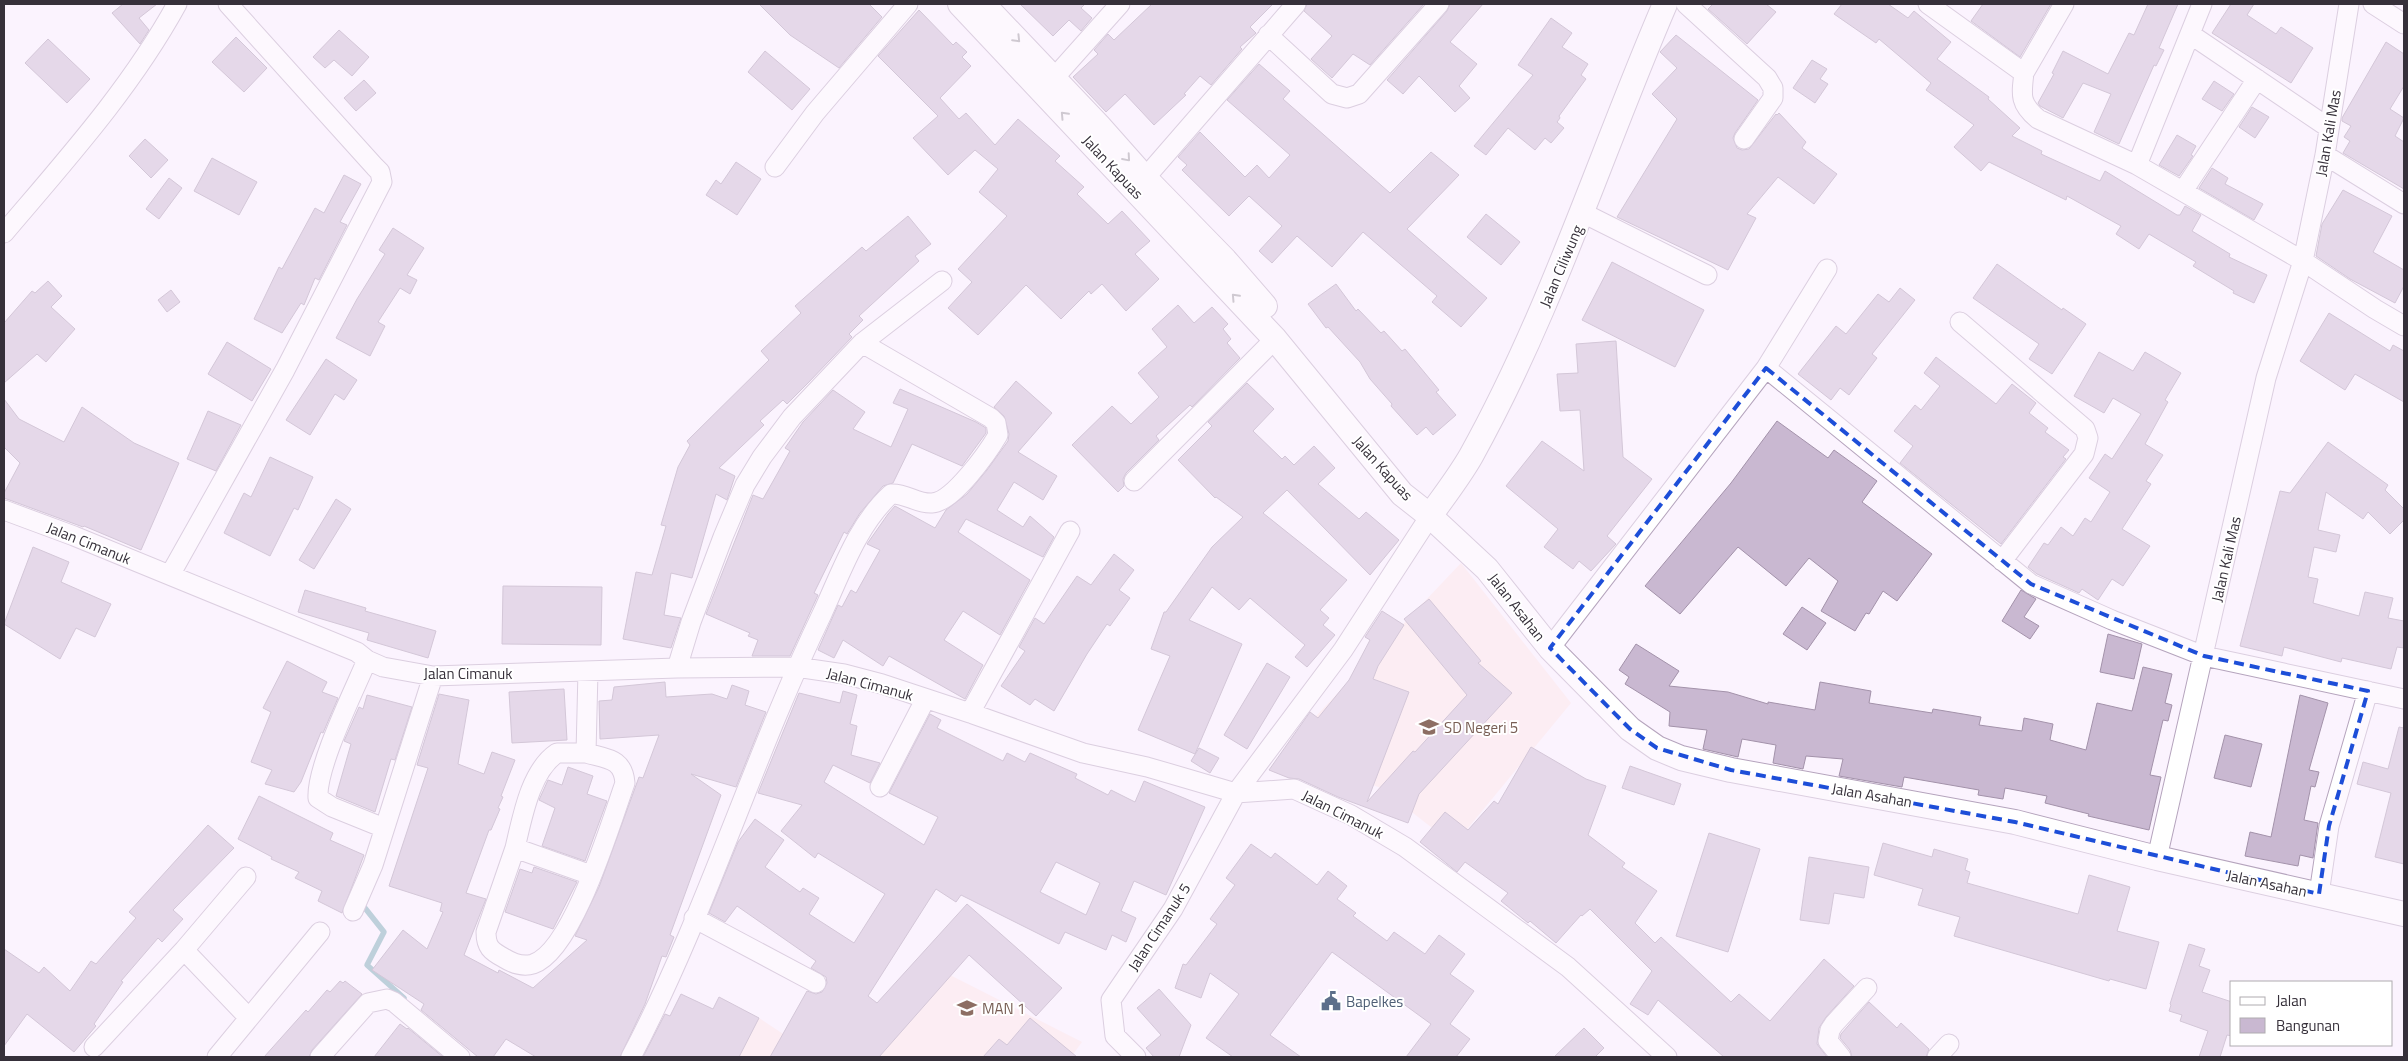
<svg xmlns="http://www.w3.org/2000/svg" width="2408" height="1061" font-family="'Titillium Web',sans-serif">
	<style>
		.education { fill: #fce6e7 }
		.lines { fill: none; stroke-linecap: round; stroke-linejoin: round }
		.stream { stroke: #74a7b2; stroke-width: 5.5 }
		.building { fill: #c9b8d1; stroke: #a392aa; fill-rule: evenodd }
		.minor-casing { stroke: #b5a4bd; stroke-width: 21 }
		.tertiary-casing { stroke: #b5a4bd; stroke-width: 26 }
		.minor { stroke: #fff; stroke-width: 19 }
		.tertiary { stroke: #fff; stroke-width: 24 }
		.oneway { stroke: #9a989c }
		.marked { fill: none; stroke: #1d4ed8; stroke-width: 4; stroke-dasharray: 10 6; stroke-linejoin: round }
		.labels { text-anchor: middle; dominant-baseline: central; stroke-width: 4; stroke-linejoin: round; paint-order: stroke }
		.street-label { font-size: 15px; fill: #36303a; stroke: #fff }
		.education-label { font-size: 15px; fill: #785e54; stroke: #fff; text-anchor: start }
		.service-label { font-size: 15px; fill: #4e5e75; stroke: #fff; text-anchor: start }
	</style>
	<rect width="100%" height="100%" fill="#fbf3fe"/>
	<!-- education -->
	<path class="education" d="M1461,563L1571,703L1454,845L1381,788L1283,751Z
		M948,974L1082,1042L1071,1057H878Z
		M759,1018L818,1057H732Z"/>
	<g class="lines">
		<!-- stream -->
		<path class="stream" d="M361,903L384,932L367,965L404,998"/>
	</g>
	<!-- building -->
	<path class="building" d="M123,4H157L139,18L149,30L140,44L112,13Z
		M759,4H869L882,17L839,68L790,35Z
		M1020,4H1085L1081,8L1092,18L1081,31L1069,20L1053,36Z
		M1152,4H1273L1250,27L1256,33L1240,47L1242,49L1211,85L1200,76L1184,94L1186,95L1154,125L1125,94L1106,112L1073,77L1098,54L1094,50L1108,34L1114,40Z
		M1307,4H1424L1370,65L1353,54L1332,78L1311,59L1332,36L1304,11Z
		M1450,4H1483L1450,42L1477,64L1459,86L1470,98L1455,112L1419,76L1403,94L1387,80L1447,11Z
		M1713,4H1766L1776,12L1747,44L1708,9Z
		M1842,4H1888L1908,18L1914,11L1951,42L1937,59L1989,97L1988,99L2020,128L2012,136L2042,151L2041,154L2100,181L2105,171L2177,215H2180L2185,206L2201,215L2192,231L2230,254L2229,257L2267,275L2254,303L2233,293L2234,291L2193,266L2196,262L2149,234L2139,249L2116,234L2121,226L2067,196L2066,200L1989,162L1981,171L1954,147L1974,125L1926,90L1931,83L1879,39L1876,43L1834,14Z
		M1983,4H2051L2020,57L1971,21Z
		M2148,4H2178L2159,48L2164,50L2156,66L2154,65L2119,144L2094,132L2111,94L2083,83L2063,118L2040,106L2038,103L2054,74L2052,73L2063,51L2108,74L2129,33L2134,35Z
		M2231,4H2254L2247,15L2276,34L2281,27L2313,48L2291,83L2212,33Z
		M919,10L953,45L956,42L967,52L962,57L971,66L940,98L959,119L966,113L995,145L1018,119L1060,156L1055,161L1084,187L1077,194L1108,224L1122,211L1150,241L1135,254L1159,279L1126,311L1102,284L1091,294L1089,291L1061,319L1026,285L978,335L948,308L972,282L958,269L1007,216L979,192L998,169L975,150L948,175L913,138L938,116L878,56Z
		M1551,18L1572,33L1562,47L1588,64L1581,75L1586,79L1559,116L1560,118L1557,122L1564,128L1551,143L1545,138L1535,150L1508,128L1486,155L1474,146L1533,75L1518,65Z
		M339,30L369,57L352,76L334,60L325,68L313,57Z
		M1676,35L1758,100L1735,133L1733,138L1737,148L1742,150L1749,149L1776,114L1777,115L1779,113L1806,142L1802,148L1837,174L1814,204L1778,177L1747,214L1756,218L1728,270L1617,217L1677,119L1652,94L1677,68L1660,52Z
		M236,37L267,68L244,92L212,62Z
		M48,39L90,79L67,103L25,63Z
		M2386,42L2404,54V86L2390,109L2404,118L2395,136L2404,142V189L2343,153L2350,141L2344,137L2351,126L2342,121V118Z
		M765,51L810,89L792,110L748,72Z
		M1812,60L1827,69L1820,79L1828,84L1815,103L1793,88Z
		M1259,64L1290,91L1283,99L1390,193L1431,152L1459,175L1407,229L1487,298L1461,327L1432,302L1437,296L1363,232L1332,267L1297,236L1272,263L1259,251L1282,226L1249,196L1229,216L1182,170L1187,165L1178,157L1200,132L1245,177L1257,165L1269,178L1290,155L1227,100Z
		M364,80L376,93L356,111L344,98Z
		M2214,81L2234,94L2222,111L2202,99Z
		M2252,107L2269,117L2255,138L2239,127Z
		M2177,135L2196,146L2191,155L2193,156L2179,176L2159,165Z
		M145,139L168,160L151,178L129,156Z
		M212,158L257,182L239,215L194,191Z
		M736,162L761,179L737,215L706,195L716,180L721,184Z
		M2212,168L2228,178L2225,184L2263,204L2254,220L2199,188Z
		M344,175L361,184L340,222L347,225L319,280L315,278L304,305L301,303L282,333L254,319L279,267L282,269L315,208L324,213Z
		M169,178L182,188L159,219L146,209Z
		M2343,190L2392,216L2373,252L2404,270V286L2395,303L2350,279L2316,256L2322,224Z
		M1486,214L1520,242L1501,265L1467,237Z
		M908,216L931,244L915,256L919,261L859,316L863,320L849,334L852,337L808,383L787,404L783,400L760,421L764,425L719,468L735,476L727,500L716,494L692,578L671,573L664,615L681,618L671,648L623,639L636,572L652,575L666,526L661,525L678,467L690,445L687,441L769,360L761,351L801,313L795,306L862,247L866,251Z
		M393,228L424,248L407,275L417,280L410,294L400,288L378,322L385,326L370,356L336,338L357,299L385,254L379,250Z
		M1612,262L1704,310L1675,367L1582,320Z
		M1997,264L2062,310L2063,308L2086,324L2052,374L2029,359L2039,344L1973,298Z
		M48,281L62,296L51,307L75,329L46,362L37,354L4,383V323L32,291L35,293Z
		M1336,284L1356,311L1358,309L1381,333L1384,331L1402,351L1405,349L1439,390L1436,392L1456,415L1433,435L1426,427L1417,435L1391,406L1392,404L1370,379L1360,362L1328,327L1326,328L1308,304Z
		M1900,288L1915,300L1872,354L1877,358L1849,395L1840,388L1831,400L1798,374L1836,326L1846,334L1878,294L1889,302Z
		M171,290L180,302L167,312L158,300Z
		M1178,305L1194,323L1212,307L1228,324L1223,329L1231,339L1227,343L1240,358L1192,407L1190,405L1156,436L1159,440L1126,473L1123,479L1124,486L1118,492L1072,445L1112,406L1131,424L1159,397L1138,373L1167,347L1152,329Z
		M2329,313L2390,351L2393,345L2404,351V402L2355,374L2345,390L2300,361Z
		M1616,341L1623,457L1652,479L1607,536L1616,544L1591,571L1579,561L1573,569L1544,547L1558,529L1506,486L1542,441L1584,471L1580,410L1560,411L1557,374L1578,373L1576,344Z
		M227,342L271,369L252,401L208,374Z
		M2099,352L2133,371L2145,352L2181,373L2165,400L2168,402L2145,444L2163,455L2146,481L2151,484L2122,529L2150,546L2123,586L2112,579L2098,600L2082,589L2079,593L2037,574L2028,567L2044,543L2048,545L2061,527L2073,536L2085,518L2091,522L2110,492L2089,478L2105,454L2112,459L2141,414L2113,398L2104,413L2074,396Z
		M1936,357L1996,404L2012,384L2036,403L2029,413L2048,428L2045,432L2069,450L2063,457L2066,459L2001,544L1900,463L1913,446L1894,431L1915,405L1921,410L1940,386L1924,373Z
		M326,359L357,380L344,400L335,394L310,435L286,420Z
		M1016,381L1052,413L1018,452L1057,476L1043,500L1014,482L997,510L1023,527L1030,516L1054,537L1043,557L966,519L958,532L1030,580L1000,635L963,611L944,640L983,665L965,699L889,656L883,666L843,640L834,658L818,650L838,605L842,607L851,590L856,593L880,550L867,544L888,514L895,506L935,528L946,510L967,494L987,470L1008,441L1009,434L1004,416L994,407Z
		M1247,383L1274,409L1253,431L1282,459L1285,456L1294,465L1314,446L1335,468L1318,484L1359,519L1366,512L1399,540L1370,575L1287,490L1263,513L1347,580L1320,610L1329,618L1323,625L1335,635L1307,667L1295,657L1305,645L1250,598L1239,610L1212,587L1189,620L1242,644L1195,754L1138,730L1170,656L1151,649L1164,612H1166L1212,547L1243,517L1216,497L1215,498L1178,460L1212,426L1208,422Z
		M900,389L976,422L986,428V433L962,466L912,444L893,483L883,486L860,513L847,534L844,532L814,593L818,595L790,656H752L758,640L748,636L750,633L706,614L753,495L763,499L790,451L785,448L803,422L833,390L865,412L853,429L891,447L908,409L893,403Z
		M4,399L19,419L64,442L82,407L134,443L179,463L141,550L84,526L83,527L4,498V493L20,463L4,447Z
		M208,411L241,425L216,471L187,459Z
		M1777,421L1828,458L1834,450L1877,481L1862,502L1932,554L1897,601L1883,591L1869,614L1866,613L1855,631L1821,611L1838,581L1809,558L1786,586L1738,547L1680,614L1645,586L1731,483Z
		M2328,442L2388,485L2385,490L2404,509V520L2390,534L2368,512L2363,519L2326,492L2318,530L2340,535L2336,552L2314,547L2308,577L2318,579L2313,603L2359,616L2365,592L2393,598L2388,618L2404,621V648L2397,647L2391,669L2342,658L2341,662L2284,647L2282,656L2240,646L2280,491L2290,493Z
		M270,457L313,477L298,510L294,508L270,556L224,533L244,493L251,497Z
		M336,499L351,509L314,569L299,560Z
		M33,547L69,562L61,582L111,604L95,637L76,628L60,659L4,624Z
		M1114,554L1134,570L1119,590L1130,598L1110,626L1107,624L1087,654L1054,711L1035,699L1030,705L1001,686L1025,651L1019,647L1035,618L1044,624L1077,576L1091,585Z
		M503,586L602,587L601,645L502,644Z
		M305,590L366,608L365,611L436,631L428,658L367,640L369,633L298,612Z
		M2021,590L2036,599L2024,617L2039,626L2030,639L2002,621Z
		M1429,599L1481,661L1478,663L1512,693L1419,794L1408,823L1338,797L1299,779L1289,778L1269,770L1310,712L1318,718L1349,680L1370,640L1365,637L1382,611L1404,625L1378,666L1373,679L1409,692L1367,802L1413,751L1415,752L1467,695L1404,619Z
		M1802,607L1826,623L1807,650L1783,634Z
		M2108,634L2142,644L2134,679L2100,672Z
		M1636,644L1679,671L1669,686L1728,692L1768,704V702L1815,710L1820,682L1871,691L1869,703L1932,713L1933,709L1981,717L1979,725L2022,731L2024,718L2053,724L2050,740L2086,750L2097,703L2132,711L2143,667L2172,674L2165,703L2172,705L2168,721L2163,720L2150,775L2161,777L2149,830L2088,816L2089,814L2045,803L2047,796L2005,788L2003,799L1978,795L1979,790L1904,777L1902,787L1839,776L1843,759L1806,756L1803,769L1773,763L1776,745L1742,739L1738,757L1703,749L1707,730L1669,726L1670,712L1625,684L1629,677L1619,670Z
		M287,661L327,682L322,692L338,698L323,733L321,732L301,782L294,792L265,784L272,770L251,762L271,712L263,708Z
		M1267,663L1290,677L1247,749L1224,735Z
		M665,682L666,697L712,694L727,699L732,685L749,691L745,705L766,712L736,787L691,774L721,795L670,935L674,937L666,957L662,956L645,1004L620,1057H536L506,1039L493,1057H478L421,1010L424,1004L372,970L403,930L427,949L443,912L440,911L442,903L389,886L428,768L417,765L439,694L469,700L458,764L484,774L492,752L515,760L501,796L503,797L498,808L500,809L491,830H489L466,893L486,899L464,955L498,973L499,970L533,988L587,940L575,936L599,887L639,777L643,778L659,735L600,739L599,701L612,700L614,687Z
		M564,689L567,740L512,743L509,692Z
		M843,691L857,695L850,724L857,726L851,755L880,763L870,783L833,765L824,782L924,845L938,817L889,793L930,714L941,720L937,728L1003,761L1007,753L1025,762L1030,753L1077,774L1075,778L1108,795L1111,790L1135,802L1144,781L1205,807L1166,895L1134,881L1121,911L1136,918L1126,942L1112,935L1106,950L1065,932L1059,944L961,895L956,902L936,889L868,996L877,1003L967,904L1062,988L1036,1016L969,955L879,1057H770L807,991L816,994L822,992L827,983L826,977L811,968L816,961L737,906L725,922L709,913L738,842L755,819L784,840L765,867L800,892L803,888L819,898L809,914L854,943L885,894L818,853L815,858L781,831L802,805L758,793L799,693L840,703ZM1056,862L1100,883L1086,915L1040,892Z
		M367,695L412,707L395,760L391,759L375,812L336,796L351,744L344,741L359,707L363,709Z
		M2300,695L2328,703L2309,770L2319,772L2315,787L2311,786L2304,820L2318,823L2313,858L2300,855L2298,866L2245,856L2250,832L2271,837Z
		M2399,727L2404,728V864L2375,857L2391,793L2357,784L2363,762L2388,769Z
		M2225,735L2262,744L2251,787L2214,778Z
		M1531,747L1586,779L1606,786L1588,835L1625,863L1622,867L1657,891L1635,923L1655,943L1661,937L1731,1002L1739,994L1770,1021L1824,959L1854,986L1826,1017L1819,1028L1817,1044L1827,1057H1724L1658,1000L1648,1015L1630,1004L1652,971L1590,909L1582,916L1581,915L1556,943L1530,921L1528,923L1501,901L1508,893L1465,862L1457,872L1420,842L1445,812L1468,830L1494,801L1498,804Z
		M1199,748L1219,758L1210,773L1191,761Z
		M1630,766L1681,784L1674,805L1622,788Z
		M568,767L593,776L587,794L607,801L585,861L542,846L555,808L539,800L548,780L562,785Z
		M259,796L333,833L330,840L364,855L342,913L318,901L322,891L295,878L299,872L271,859L272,857L238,839Z
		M208,825L234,848L173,910L183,919L162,942L158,938L121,981L123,982L94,1024L96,1026L74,1052L27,1014L4,1046V949L39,973L44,967L70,991L91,961L96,964L136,918L129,912Z
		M1709,833L1760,849L1728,952L1676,936Z
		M1883,843L1932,857L1934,849L1968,859L1965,870L1970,872L1967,883L2078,914L2089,875L2130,887L2117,931L2159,942L2146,989L2110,979L2109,981L1954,936L1960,917L1918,905L1923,889L1874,875Z
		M1251,844L1271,858L1275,853L1317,885L1328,871L1347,886L1337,899L1356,913L1353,916L1387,941L1394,932L1425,954L1439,935L1465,954L1450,974L1474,991L1450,1024L1470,1039L1456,1057H1406L1431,1024L1332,952L1270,1035L1301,1057H1233L1206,1038L1239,994L1210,973L1201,998L1175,988L1183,964L1186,965L1217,924L1210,919L1235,885L1226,878Z
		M1809,857L1869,867L1864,898L1834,893L1829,924L1800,920Z
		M534,867L577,882L553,929L505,912L520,869L532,873Z
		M2189,944L2205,949L2199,966L2210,970L2202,992L2232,1002V1036L2227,1035L2220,1057H2199L2208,1031L2180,1021L2182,1015L2169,1011L2171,1005L2170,1004Z
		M340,981L343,983L345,981L362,994L312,1050L309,1057H264L306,1010L308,1012L327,990L330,992Z
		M1159,989L1191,1025L1179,1057H1154L1146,1048L1161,1035L1137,1008Z
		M681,994L713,1009L719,997L759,1018L739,1057H643L665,1014L670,1016Z
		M1869,1002L1897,1028L1901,1023L1929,1049L1926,1057H1852L1850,1050L1840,1038L1841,1034Z
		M1030,1018L1077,1057H983L999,1039L1007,1045Z
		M400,1024L407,1029L408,1028L443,1057H374Z
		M1584,1028L1604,1048L1595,1057H1554Z"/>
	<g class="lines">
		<defs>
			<path id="minor" d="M1686,4L1767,78L1773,88V98L1744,139
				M1928,4L2024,73C2021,96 2020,104 2038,119L2137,165L2303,261L2266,378L2157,858
				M2349,4L2325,155L2303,261L2375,309L2404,326
				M2373,4L2404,24
				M2190,34L2329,128
				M1268,35L1332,94L1347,98L1359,94L1439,4
				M2024,73L2064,4
				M1054,78L1120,4
				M2325,155L2404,204
				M2137,165L2202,4
				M775,167L815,113L908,4
				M1145,178L1296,4
				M2183,191L2257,79
				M1583,213L1707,275
				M4,233C66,160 131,88 177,4
				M1960,322L2085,429L2088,438L2084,454L2002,561
				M1766,368L2031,584L2112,620L2204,656L2404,699
				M1134,481L1275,339
				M4,510L74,536L357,652L367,660L383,667L433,676L677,668L796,667L844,674L882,684L970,713L1083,753L1147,767L1236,793L1294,789L1351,815L1405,847L1568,967L1667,1057
				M170,575L285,370L382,182L380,172L375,167L228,4
				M1550,648L1766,368L1827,269
				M367,660C354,691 316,767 318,798L332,807L384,828
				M677,668L691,622L723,537L745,485L762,457L792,417L862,343L942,281
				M970,713L1070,531
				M586,753C607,759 623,758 625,783C611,822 573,951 533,964C523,967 512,963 504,958C491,951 486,947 486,932L515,848L591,875
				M880,787L925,700
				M515,848C522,819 530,771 557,753H586L588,671
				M2319,894L2329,826L2368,691
				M353,911L373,865L433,676
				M694,918L816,983
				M184,950L249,1018
				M94,1047L184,950L246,877
				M217,1057L320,932
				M320,1057L368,1003L387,999L394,1002L460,1057
				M631,1057C706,915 752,759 822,614C841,573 857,525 891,494C906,493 917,504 932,503C953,502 988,452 998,435L996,423L991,418L862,343
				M1136,1057L1115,1036L1111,1000L1173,909L1236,793L1343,650L1430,516
				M1841,1057L1828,1041L1830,1030L1834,1024L1867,988
				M1937,1057L1949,1044"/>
			<path id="tertiary" d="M960,4L1275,339L1402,494L1430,516L1487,569L1550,648L1630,729L1657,748L1681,758L1731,770L2015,822L2157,858L2404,914
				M983,4L1098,125L1145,178L1225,260L1265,306
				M1430,516C1444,496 1459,477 1471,456C1551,312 1600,155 1665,4"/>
		</defs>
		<!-- minor casing -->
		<use href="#minor" class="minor-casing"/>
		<!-- tertiary casing -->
		<use href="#tertiary" class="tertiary-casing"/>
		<!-- minor -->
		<use href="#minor" class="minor"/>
		<!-- tertiary -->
		<use href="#tertiary" class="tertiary"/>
	</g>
	<!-- one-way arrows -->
	<defs><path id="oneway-chevron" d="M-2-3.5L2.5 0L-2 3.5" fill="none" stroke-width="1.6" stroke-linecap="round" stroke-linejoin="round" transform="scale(1.25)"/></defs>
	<g class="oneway">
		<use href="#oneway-chevron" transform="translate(1017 39) rotate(46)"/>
		<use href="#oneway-chevron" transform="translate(1064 115) rotate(-133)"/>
		<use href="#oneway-chevron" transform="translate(1127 158) rotate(49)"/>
		<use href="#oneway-chevron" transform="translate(1235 297) rotate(-133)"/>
	</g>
	<!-- marked area -->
	<path d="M0 0H2408V1061H0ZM1766,368L2031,584L2204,656L2368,691L2329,826L2319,894L2015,822L1731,770L1657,748L1630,729L1550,648Z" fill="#fbf3fe" fill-opacity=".55" fill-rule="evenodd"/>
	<path class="marked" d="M1766,368L2031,584L2204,656L2368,691L2329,826L2319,894L2015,822L1731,770L1657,748L1630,729L1550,648Z"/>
	<!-- icons -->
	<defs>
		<symbol id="school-bare" viewBox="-9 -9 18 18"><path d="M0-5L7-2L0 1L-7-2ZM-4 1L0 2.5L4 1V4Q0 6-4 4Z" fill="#8d6e63" stroke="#fff" stroke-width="2.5" paint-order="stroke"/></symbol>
		<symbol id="civic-bare" viewBox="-9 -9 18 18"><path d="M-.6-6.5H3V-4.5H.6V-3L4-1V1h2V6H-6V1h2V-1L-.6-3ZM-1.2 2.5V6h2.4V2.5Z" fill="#5c6f8a" stroke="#fff" stroke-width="2.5" paint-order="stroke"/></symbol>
	</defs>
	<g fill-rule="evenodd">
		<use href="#school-bare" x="1415" y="713" width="28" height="28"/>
		<use href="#civic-bare" x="1317" y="987" width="28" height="28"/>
		<use href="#school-bare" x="953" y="994" width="28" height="28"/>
	</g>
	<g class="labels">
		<!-- street labels -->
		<g class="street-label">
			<text transform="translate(2328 133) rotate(-80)">Jalan Kali Mas</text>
			<text transform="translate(1113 167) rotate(47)">Jalan Kapuas</text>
			<text transform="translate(1561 266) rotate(-67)">Jalan Ciliwung</text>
			<text transform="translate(1383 468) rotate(48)">Jalan Kapuas</text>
			<text transform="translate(89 543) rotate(22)">Jalan Cimanuk</text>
			<text transform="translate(2226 559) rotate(-77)">Jalan Kali Mas</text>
			<text transform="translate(1517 607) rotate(52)">Jalan Asahan</text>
			<text x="468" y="673">Jalan Cimanuk</text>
			<text transform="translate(870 684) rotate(15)">Jalan Cimanuk</text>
			<text transform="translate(1872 795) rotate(10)">Jalan Asahan</text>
			<text transform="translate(1343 814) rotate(27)">Jalan Cimanuk</text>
			<text transform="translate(2267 883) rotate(12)">Jalan Asahan</text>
			<text transform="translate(1159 927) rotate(-57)">Jalan Cimanuk 5</text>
		</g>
		<!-- education labels -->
		<g class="education-label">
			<text x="1444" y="727">SD Negeri 5</text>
			<text x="982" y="1008">MAN 1</text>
		</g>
		<!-- service labels -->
		<g class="service-label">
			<text x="1346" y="1001">Bapelkes</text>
		</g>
	</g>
	<!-- border -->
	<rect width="2408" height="1061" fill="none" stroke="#36303a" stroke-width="10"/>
	<!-- legend -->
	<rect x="2230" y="981" width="162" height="65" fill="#ffffff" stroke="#afacb0"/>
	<rect x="2240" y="997" width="25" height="8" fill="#ffffff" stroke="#afacb0"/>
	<text x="2276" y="1006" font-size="15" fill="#36303a">Jalan</text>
	<rect x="2240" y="1018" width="25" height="15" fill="#c9b8d1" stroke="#afacb0"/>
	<text x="2276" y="1031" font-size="15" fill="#36303a">Bangunan</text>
</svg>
